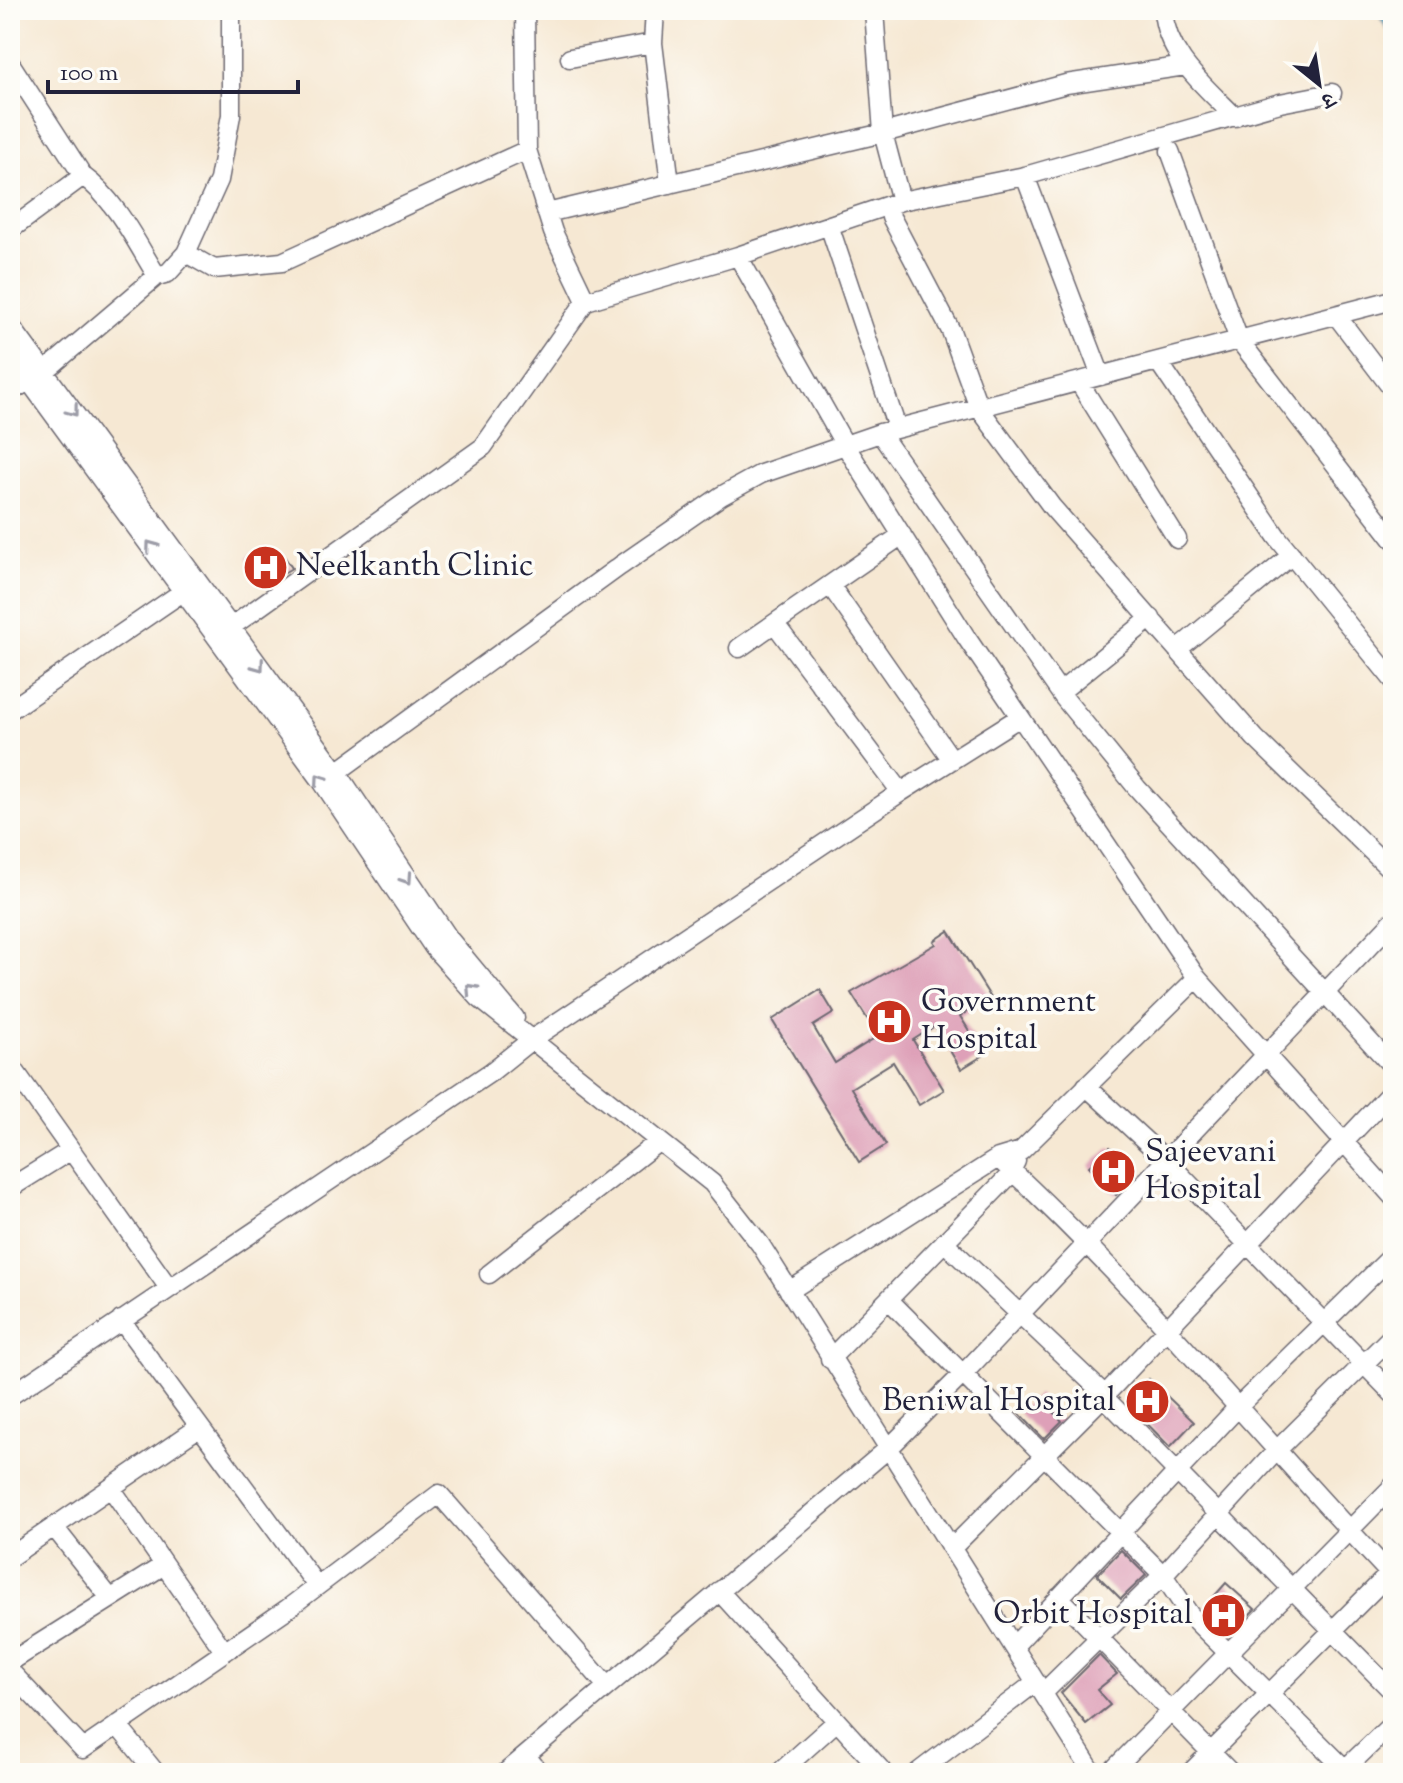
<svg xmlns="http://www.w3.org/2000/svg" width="1403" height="1783" font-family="'Sorts Mill Goudy','Noto Serif Devanagari',serif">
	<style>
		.water { fill: #60bfde; stroke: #41708c; stroke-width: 2 }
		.building { fill: #dea0b8 }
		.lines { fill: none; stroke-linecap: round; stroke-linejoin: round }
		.minor-casing { stroke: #6c6770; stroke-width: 21 }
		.minor { stroke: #fff; stroke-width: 18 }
		.oneway { stroke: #9c9ca7 }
		.labels { text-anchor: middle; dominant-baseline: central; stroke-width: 7; stroke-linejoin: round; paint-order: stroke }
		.poi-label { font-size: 32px; fill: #22223b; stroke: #fdfcf7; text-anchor: start }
	</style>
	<rect width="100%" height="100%" fill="#fdfcf7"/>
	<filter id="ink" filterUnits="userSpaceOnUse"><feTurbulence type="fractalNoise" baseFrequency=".0125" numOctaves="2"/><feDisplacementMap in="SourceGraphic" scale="16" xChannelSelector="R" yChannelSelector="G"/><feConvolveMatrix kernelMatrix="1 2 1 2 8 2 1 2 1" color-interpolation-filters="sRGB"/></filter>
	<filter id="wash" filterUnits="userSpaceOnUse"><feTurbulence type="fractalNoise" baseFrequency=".006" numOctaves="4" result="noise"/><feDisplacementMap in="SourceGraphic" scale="32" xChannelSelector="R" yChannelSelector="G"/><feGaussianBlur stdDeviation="1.8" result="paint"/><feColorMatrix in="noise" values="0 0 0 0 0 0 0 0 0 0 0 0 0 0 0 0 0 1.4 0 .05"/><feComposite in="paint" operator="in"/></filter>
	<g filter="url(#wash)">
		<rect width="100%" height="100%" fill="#f6e8d3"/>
		<!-- water -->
		<path class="water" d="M1375,10H1393V38L1377,12Z"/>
		<g id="blocks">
			<!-- building -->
			<path class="building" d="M266,546L274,561L283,555L292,568L269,581L258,577L247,557Z
				M949,931L991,998L960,1016L984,1055L961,1069L935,1026L913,1040L944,1090L919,1105L893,1062L851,1088L886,1145L859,1162L772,1020L820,990L834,1013L813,1026L835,1063L878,1036L851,993L936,944L934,941Z
				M1110,1147L1136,1175L1116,1195L1089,1166Z
				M1149,1379L1194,1422L1170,1447L1127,1403Z
				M1038,1394L1062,1421L1044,1439L1018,1412Z
				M1121,1550L1146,1575L1121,1599L1097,1575Z
				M1226,1583L1255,1609L1228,1636L1202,1610Z
				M1099,1655L1117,1674L1097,1690L1110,1705L1086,1724L1061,1693Z"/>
		</g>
	</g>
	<g filter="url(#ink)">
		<use href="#blocks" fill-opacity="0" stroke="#6c6770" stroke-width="2"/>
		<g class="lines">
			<defs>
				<path id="minor" d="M655,10L653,43L670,184
					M874,10L883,133L901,201
					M1163,10C1166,56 1205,86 1235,117
					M570,58L653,43
					M10,63L83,176C116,200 136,242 157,276
					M1332,93L1280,103L1025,176L901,201L738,256L845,445L966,637L1197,978L1393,1197
					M527,150L553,232L586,301
					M1170,151L1239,340L1393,539
					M1025,176L1101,376
					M889,205L891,217L951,331L979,408L1052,507L1255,738L1393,872
					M547,213L883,133L1066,84L1185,66
					M829,225L897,428
					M10,230L83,176
					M186,253L214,269L282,262L527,150L525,10
					M1336,315L1393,390
					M10,325L337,772L450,940L515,1018
					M10,355L321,780L434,948L479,998L712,1183L760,1244L1093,1773
					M1158,361L1277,537L1393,680
					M1079,382L1177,539
					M10,392L44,372L157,276L168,273L186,253L219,180L231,115V10
					M880,433L1064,698L1137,788L1393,1067
					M830,585L952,760
					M775,624L901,792
					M231,627L483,447L586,301L738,256
					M739,648L902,535
					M1178,649L1292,555
					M1060,692L1151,618
					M10,710L184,591
					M337,772L620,566L721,496L761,474L880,433L1393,300
					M10,1064L169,1288
					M1086,1086L1166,1160L1393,1394
					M998,1158C1140,1288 1261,1438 1393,1577
					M10,1188L71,1150
					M944,1242L1105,1395
					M489,1274L658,1142
					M789,1291L998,1158L1021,1151L1197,978
					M889,1300L1163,1575L1190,1615L1349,1773
					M121,1320L317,1586
					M830,1359L1008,1177L1016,1161
					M10,1396L491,1072L531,1040L901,792L1020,717
					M1103,1396L1393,1692
					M111,1488L224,1651
					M54,1527L110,1598
					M952,1548L1105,1395L1393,1090
					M10,1557L198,1428
					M719,1591L884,1773
					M1059,1597L1231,1773
					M1014,1646L1239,1406L1393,1255
					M10,1662L164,1565
					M10,1671L83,1749L287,1609L439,1494L607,1686
					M1043,1693L1163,1575L1278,1449L1393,1335
					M117,1725L156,1773
					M526,1756L540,1773
					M505,1773L889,1448L963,1374L1393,921
					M779,1773L837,1721
					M917,1773L1036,1682
					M1110,1773L1393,1486
					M1190,1773L1393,1570
					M1341,1773L1393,1723"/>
			</defs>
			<!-- minor casing -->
			<use href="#minor" class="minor-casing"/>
			<!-- minor -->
			<use href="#minor" class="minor"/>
		</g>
		<!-- one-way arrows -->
		<defs><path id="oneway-chevron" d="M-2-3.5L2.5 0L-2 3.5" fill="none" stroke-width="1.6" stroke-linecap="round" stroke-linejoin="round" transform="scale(2)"/></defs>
		<g class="oneway">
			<use href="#oneway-chevron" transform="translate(73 411) rotate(53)"/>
			<use href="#oneway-chevron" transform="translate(151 546) rotate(-126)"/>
			<use href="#oneway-chevron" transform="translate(259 666) rotate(54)"/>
			<use href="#oneway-chevron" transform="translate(320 779) rotate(-125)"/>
			<use href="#oneway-chevron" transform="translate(407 879) rotate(56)"/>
			<use href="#oneway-chevron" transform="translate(471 989) rotate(-133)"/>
		</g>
	</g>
	<!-- icons -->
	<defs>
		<symbol id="hospital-disc" viewBox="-11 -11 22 22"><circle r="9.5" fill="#c8321e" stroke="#fdfcf7"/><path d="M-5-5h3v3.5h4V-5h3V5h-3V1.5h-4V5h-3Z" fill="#fff"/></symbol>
	</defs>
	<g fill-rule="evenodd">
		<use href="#hospital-disc" x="240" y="542" width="51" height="51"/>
		<use href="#hospital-disc" x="864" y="996" width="51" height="51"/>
		<use href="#hospital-disc" x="1088" y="1146" width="51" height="51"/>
		<use href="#hospital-disc" x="1122" y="1376" width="51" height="51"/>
		<use href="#hospital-disc" x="1198" y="1590" width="51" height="51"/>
	</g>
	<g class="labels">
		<!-- poi labels -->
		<g class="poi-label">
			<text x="296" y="567">Neelkanth Clinic</text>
			<text x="921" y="1003">Government<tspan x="921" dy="37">Hospital</tspan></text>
			<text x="1145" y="1153">Sajeevani<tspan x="1145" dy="37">Hospital</tspan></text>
			<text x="1116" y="1402" text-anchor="end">Beniwal Hospital</text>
			<text x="1193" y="1615" text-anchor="end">Orbit Hospital</text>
		</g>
	</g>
	<!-- margin -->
	<rect width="1403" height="1783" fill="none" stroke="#fdfcf7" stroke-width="40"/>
	<!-- north arrow -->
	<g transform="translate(1319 84) rotate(150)" stroke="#fdfcf7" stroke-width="6" paint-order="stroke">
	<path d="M0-6L14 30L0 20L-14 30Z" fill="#22223b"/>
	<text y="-12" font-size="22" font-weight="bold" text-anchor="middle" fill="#22223b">उ</text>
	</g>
	<!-- scale -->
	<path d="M48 80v12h250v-12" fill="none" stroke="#22223b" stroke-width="4"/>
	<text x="60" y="80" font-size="24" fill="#22223b" stroke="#fdfcf7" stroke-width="6" paint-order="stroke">100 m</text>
</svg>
